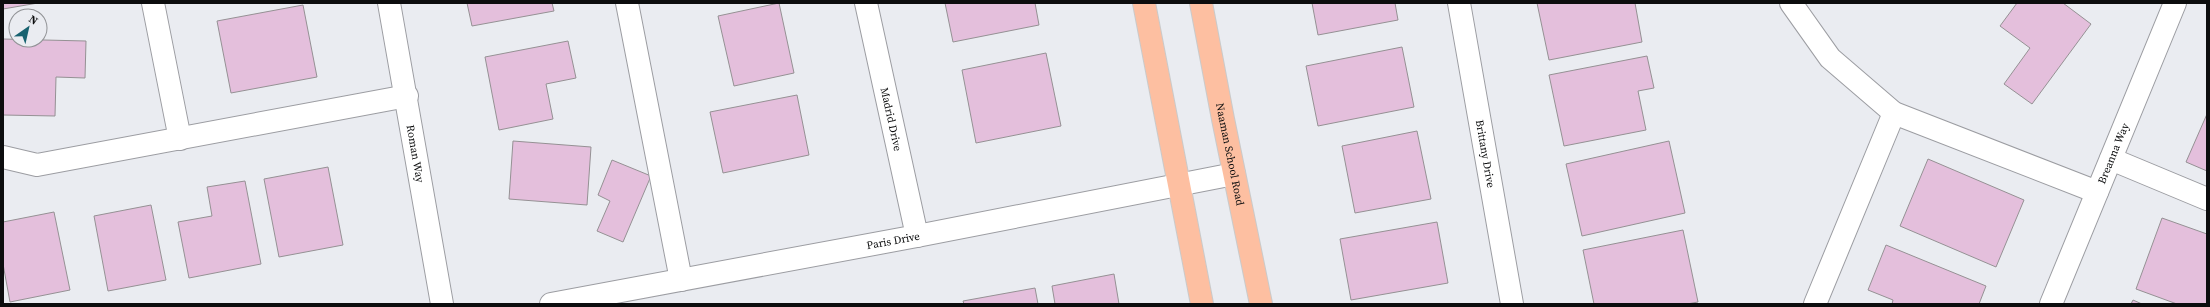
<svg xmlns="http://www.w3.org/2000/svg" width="2210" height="307" font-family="'Source Serif 4',serif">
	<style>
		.building { fill: #e4bfdc; stroke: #959194 }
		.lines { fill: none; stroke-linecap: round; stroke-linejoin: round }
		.minor-casing { stroke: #9c9da2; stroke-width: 24 }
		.major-casing { stroke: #cacaca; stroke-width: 24 }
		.minor { stroke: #fff; stroke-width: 22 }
		.major { stroke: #fdbfa1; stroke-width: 22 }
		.labels { text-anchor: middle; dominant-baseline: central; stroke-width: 3; stroke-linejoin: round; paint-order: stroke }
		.street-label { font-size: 11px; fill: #0c0d0e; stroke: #eaecf1 }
	</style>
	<rect width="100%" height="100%" fill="#eaecf1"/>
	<!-- building -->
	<path class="building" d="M3,3H38L3,9Z
		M467,3H552L554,11L472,26Z
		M779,3L794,73L734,86L718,16Z
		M945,3H1035L1039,25L953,42Z
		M1312,3H1395L1398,20L1318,35Z
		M1537,3H1635L1642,42L1549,60Z
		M2017,3H2063L2091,24L2032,104L2004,84L2030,48L2000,26Z
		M303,5L317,77L231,93L217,21Z
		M3,39L86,41L85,78L56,77L55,116L3,115Z
		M568,41L576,78L546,84L553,119L499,130L485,57Z
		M1402,47L1414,107L1318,126L1306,66Z
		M1046,53L1061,126L976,143L962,70Z
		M1647,56L1654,88L1638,91L1646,130L1564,146L1549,75Z
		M797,95L809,155L723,173L710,112Z
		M2207,114V171L2186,162Z
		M1417,131L1431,199L1355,213L1342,146Z
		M513,141L591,147L587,205L509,199Z
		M1669,141L1685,213L1582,236L1566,164Z
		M1928,159L2024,200L1996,267L1900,226Z
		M612,160L651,176L623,242L597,231L610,201L598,195Z
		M328,167L343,245L279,257L264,179Z
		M245,181L261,264L189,278L178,222L212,216L207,187Z
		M151,205L166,280L108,291L94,216Z
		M54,212L70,290L10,302L3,264V222Z
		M2162,218L2207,234V304H2177L2136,289Z
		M1437,222L1448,283L1351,300L1340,239Z
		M1683,230L1698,302L1687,304H1594L1583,250Z
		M1886,245L1986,286L1979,304H1892L1893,300L1868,290Z
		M1114,274L1119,304H1055L1052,286Z
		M1035,288L1038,304H964L963,301Z
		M2133,300L2142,304H2131Z"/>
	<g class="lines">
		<defs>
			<g id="minor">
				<path d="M153,3L180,139"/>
				<path id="s1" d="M389,3L442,304"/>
				<path d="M627,3L681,280"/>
				<path id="s2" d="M866,3L917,236"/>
				<path id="s3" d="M1459,3L1512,304"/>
				<path d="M1791,3L1830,58L1894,113L2097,192"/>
				<path d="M3,157L37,165L407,96"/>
				<path d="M2111,159L2207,199"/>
				<path id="s4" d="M551,304L917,236L1234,174"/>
				<path d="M1815,304L1894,113"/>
				<path id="s5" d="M2051,304L2175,3"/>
			</g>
			<g id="major">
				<path d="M1144,3L1202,304"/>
				<path id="s6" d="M1201,3L1223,119L1261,304"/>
			</g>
		</defs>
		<!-- minor casing -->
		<use href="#minor" class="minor-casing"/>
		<!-- major casing -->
		<use href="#major" class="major-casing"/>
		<!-- minor -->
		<use href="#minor" class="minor"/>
		<!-- major -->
		<use href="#major" class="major"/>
	</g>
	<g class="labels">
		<!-- street labels -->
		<g class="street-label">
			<text stroke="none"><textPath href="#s2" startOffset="119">Madrid Drive</textPath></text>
			<text stroke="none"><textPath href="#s1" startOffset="153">Roman Way</textPath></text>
			<text stroke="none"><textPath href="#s5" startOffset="163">Breanna Way</textPath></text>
			<text stroke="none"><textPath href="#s6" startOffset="154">Naaman School Road</textPath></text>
			<text stroke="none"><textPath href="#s3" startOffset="153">Brittany Drive</textPath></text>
			<text stroke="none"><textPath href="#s4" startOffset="348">Paris Drive</textPath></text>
		</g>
	</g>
	<!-- border -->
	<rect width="2210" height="307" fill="none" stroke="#0c0d0e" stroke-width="8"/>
	<!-- north arrow -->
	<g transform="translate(28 28) rotate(34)"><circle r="19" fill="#eaecf1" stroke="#919396"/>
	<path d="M0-3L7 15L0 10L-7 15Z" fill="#186270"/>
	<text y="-6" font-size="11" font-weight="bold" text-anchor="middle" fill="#0c0d0e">N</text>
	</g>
</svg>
